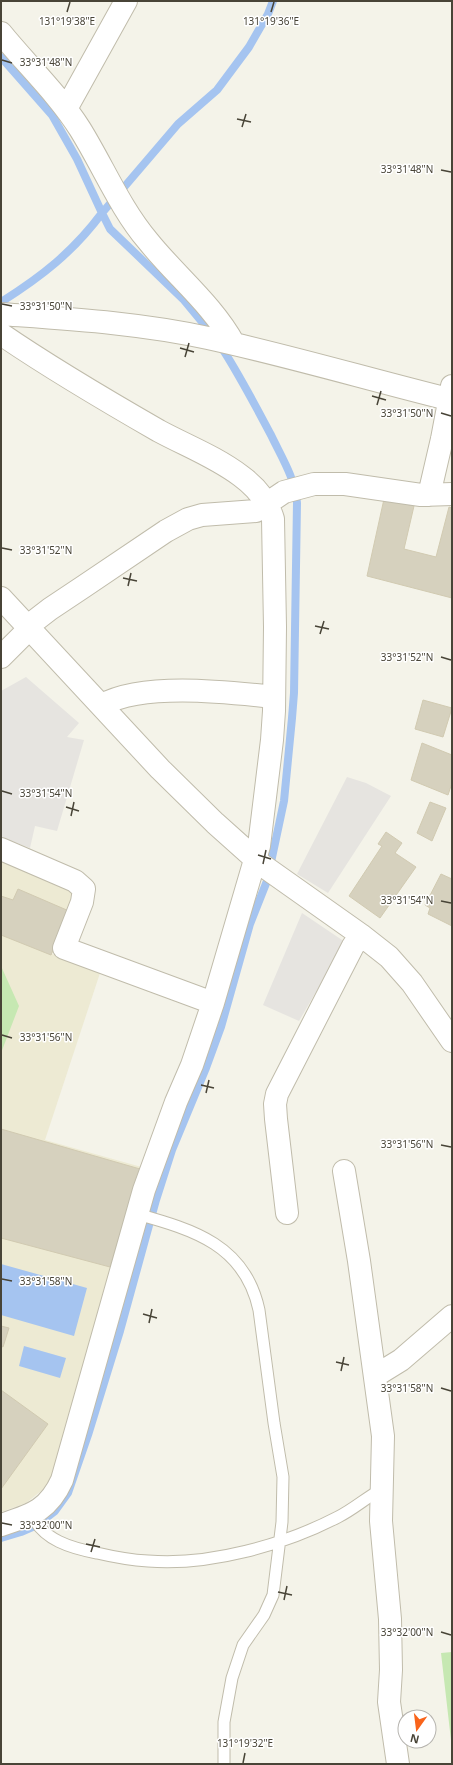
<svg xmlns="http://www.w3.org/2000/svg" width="453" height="1765" font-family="'Noto Sans',sans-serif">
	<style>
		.education { fill: #edead3 }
		.green { fill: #c6e8b2 }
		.parking { fill: #e6e4e0 }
		.water { fill: #a5c4f0 }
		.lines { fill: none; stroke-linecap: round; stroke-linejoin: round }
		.stream { stroke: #a5c4f0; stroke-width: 8 }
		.building { fill: #d6d1be; stroke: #d1cab1 }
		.service-casing { stroke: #c0bcab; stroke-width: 13 }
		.minor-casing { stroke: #c0bcab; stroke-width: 24 }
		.tertiary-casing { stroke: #c0bcab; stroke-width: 24 }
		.service { stroke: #fff; stroke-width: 11 }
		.minor { stroke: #fff; stroke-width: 22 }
		.tertiary { stroke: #fff; stroke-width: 22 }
		.ticks { fill: none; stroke: #484437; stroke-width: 1.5 }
		.ticks-label { font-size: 10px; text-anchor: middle; fill: #484437; stroke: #fff; stroke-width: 3; stroke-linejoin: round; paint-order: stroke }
	</style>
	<rect width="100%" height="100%" fill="#f4f3e9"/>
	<!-- education -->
	<path class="education" d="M1,855L74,885V897L52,954L101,970L45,1140L145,1168L51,1483L26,1503L1,1512Z"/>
	<!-- green -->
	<path class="green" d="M1,966L19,1006L1,1053Z
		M452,1652V1749L441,1653Z"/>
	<!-- parking -->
	<path class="parking" d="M26,677L79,723L67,737L84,740L57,831L35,826L30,848L1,837V691Z
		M347,777L366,783L391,796L328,893L297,874Z
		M302,913L345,942L299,1021L263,1005Z"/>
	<!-- water -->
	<path class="water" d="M1,1264L87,1288L74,1336L1,1315Z
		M24,1346L66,1358L60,1378L19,1366Z"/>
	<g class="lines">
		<!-- stream -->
		<path class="stream" d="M1,57L52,115L77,159L102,213C73,252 41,277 1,302
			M212,334L183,299L110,229L102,213L178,124L217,90L249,47L268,14L273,1
			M1,1538L21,1532L37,1525L55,1511L68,1493L88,1435L120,1331L156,1200L172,1150L206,1068L221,1027L250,924L267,881L284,801L292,718L294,693L297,503C295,478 282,458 271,435C255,405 239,374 220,345"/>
	</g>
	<!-- building -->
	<path class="building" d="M384,499L414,506L404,549L436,557L449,507L452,508V598L367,576Z
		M423,700L452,708L443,737L415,729Z
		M422,743L452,755V783L448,795L411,780Z
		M430,802L446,808L432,841L417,833Z
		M386,832L402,843L395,853L416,867L380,918L349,896L382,846L378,844Z
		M441,874L452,879V926L428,914L430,908L425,905Z
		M18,889L69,911L51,955L1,935V896L13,900Z
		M1,1129L140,1169L110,1267L1,1238Z
		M1,1326L9,1328L3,1347L1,1346Z
		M1,1390L48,1424L1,1489Z"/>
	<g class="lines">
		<defs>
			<path id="service" d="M137,1214C194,1230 245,1245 259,1310L274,1423L283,1477L282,1522L273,1595L264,1615L243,1645L232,1678L224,1722V1764
				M32,1515C43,1540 71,1548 97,1553C114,1557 130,1560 148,1561C209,1566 284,1545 338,1517C354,1509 367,1497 382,1489"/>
			<path id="minor" d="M1,33C27,65 58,94 80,129C103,166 120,208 148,241C176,276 212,304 234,344
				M66,109L126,1
				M1,314C70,319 140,323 208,338C290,356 371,380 452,400
				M1,334C52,369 105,400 159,431C187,446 216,457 241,476C256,487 268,502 273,519L275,627L274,711L272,740L259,846L213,1003L192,1065L176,1102L144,1190L62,1480C48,1511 31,1515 1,1525
				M429,495L442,439L452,386
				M1,598L160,769L215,823L262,865L361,935L389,957L412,983L452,1041
				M28,626L50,609L83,587L166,531L188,519L202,515L256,511L284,492L314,484H345L421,495L452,494
				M102,705C143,682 227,692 274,697
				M1,849L75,881L84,889L82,902L64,948L213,1003
				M344,1171L359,1261L383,1436L381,1521L390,1619L391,1670L389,1702L398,1764
				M287,1213L276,1119L275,1104L277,1094L353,946L361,935
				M375,1376L401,1360L452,1316"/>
			<path id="tertiary" d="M1,657L30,628"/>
		</defs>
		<!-- service casing -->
		<use href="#service" class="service-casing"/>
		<!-- minor casing -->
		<use href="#minor" class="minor-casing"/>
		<!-- tertiary casing -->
		<use href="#tertiary" class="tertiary-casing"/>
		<!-- service -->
		<use href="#service" class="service"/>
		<!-- minor -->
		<use href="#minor" class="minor"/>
		<!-- tertiary -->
		<use href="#tertiary" class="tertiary"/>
	</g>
	<!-- ticks -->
	<path class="ticks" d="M67,12L70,2M271,12L274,2M2,60L12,63M237,119L251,122M242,127L246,114M441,170L451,172M2,304L12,306M180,348L194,352M185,357L189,343M372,396L386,400M377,405L381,391M441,413L451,416M2,548L12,550M123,578L137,581M128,586L131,573M315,626L329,629M320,634L324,621M441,657L451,660M2,791L12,794M66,807L79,811M71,816L74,802M258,855L271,859M263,864L266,850M441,901L451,903M2,1035L12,1038M201,1085L214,1088M206,1093L209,1080M441,1145L451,1147M2,1279L12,1281M143,1314L157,1318M149,1323L152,1309M336,1362L349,1365M341,1371L344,1357M441,1388L451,1391M2,1523L12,1525M86,1544L100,1547M91,1552L95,1539M278,1592L292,1595M284,1600L287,1586M441,1632L451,1635M243,1763L245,1753"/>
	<g class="ticks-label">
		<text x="67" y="25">131°19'38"E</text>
		<text x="271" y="25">131°19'36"E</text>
		<text x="46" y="66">33°31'48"N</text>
		<text x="407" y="173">33°31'48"N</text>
		<text x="46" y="310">33°31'50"N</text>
		<text x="407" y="417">33°31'50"N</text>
		<text x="46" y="554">33°31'52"N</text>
		<text x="407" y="661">33°31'52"N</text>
		<text x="46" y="797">33°31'54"N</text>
		<text x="407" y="904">33°31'54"N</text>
		<text x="46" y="1041">33°31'56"N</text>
		<text x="407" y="1148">33°31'56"N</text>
		<text x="46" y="1285">33°31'58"N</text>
		<text x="407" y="1392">33°31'58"N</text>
		<text x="46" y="1529">33°32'00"N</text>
		<text x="407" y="1636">33°32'00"N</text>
		<text x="245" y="1747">131°19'32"E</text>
	</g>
	<!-- border -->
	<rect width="453" height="1765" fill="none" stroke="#484437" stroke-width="4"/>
	<!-- north arrow -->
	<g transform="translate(417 1729) rotate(194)"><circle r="19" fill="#ffffff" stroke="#b6b4af"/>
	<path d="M0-3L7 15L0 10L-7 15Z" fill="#f9641b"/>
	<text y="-6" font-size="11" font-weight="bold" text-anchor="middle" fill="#484437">N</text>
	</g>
</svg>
